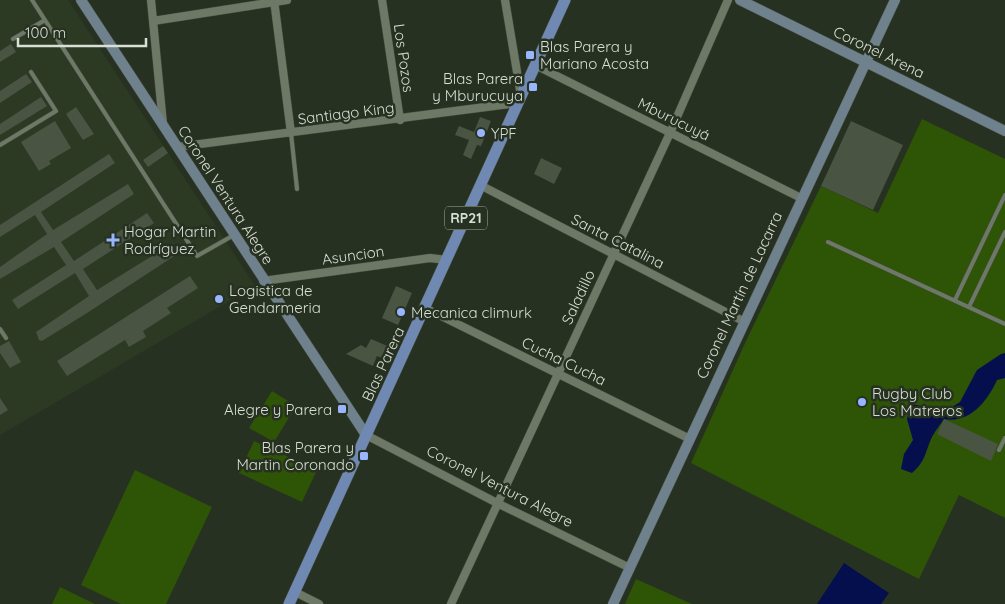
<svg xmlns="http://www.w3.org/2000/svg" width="1005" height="604" font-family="Quicksand,sans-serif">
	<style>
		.built { fill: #2c3923 }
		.green { fill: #2e5406 }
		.water { fill: #050f4d }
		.building { fill: #495442 }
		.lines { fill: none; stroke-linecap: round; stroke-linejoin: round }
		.lane-casing { stroke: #444c3e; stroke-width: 5 }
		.street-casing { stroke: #444c3e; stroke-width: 9 }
		.secondary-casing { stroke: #444c3e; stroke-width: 11 }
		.primary-casing { stroke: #444c3e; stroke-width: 12 }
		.lane { stroke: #6d7966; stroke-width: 4 }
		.street { stroke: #6d7966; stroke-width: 8 }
		.secondary { stroke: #6e818d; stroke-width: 10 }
		.primary { stroke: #7089b3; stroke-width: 11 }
		.poi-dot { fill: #98b5fd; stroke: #273121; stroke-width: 2 }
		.labels { text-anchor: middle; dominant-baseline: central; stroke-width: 5; stroke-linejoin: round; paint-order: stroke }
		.shield { fill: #273121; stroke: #a3ab9e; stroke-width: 1 }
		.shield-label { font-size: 14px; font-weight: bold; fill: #d8dfd4 }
		.poi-label { font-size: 15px; fill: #d8dfd4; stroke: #273121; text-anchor: start }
		.street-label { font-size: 15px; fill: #d8dfd4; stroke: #273121 }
	</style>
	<rect width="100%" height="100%" fill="#273121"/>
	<!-- built -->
	<path class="built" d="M0,0H68L255,286L0,435Z"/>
	<!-- green -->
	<path class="green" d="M922,119L1005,159V518L959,495L919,579L691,463L746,341L821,186L878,213Z
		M272,391L296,406L274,442L249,428Z
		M254,441L317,470L302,502L239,473Z
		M135,470L212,507L166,604H121L81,585Z
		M636,579L692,604H625Z
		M60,587L95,604H52Z"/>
	<!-- water -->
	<path class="water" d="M1005,353V378L997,380C988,400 970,424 944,419C940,425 935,431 932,437C925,452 926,461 912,473L901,469L904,454L913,440L907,419L911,404L928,407L941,414L960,402L977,370L1001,354Z
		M844,563L889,593L881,604H817Z"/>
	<!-- building -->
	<path class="building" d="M11,44L16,52L0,62V51Z
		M26,74L32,82L0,103V91Z
		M41,97L47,106L0,135V124Z
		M76,107L94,134L83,140L66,114Z
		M480,117L491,121L481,146L477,145L471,159L463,155L469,140L455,135L459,126L474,132Z
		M55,121L71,148L49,161L51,164L39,171L21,142Z
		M851,121L903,145L873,210L821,186Z
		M163,146L168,153L148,167L143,160Z
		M109,154L115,163L41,212L53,230L128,184L134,194L61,242L74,261L147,213L154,223L83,269L97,290L173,243L179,253L87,313L42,341L39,340L36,332L89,296L75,273L18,309L12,300L66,265L54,247L0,279V267L47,234L35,215L0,237V225Z
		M541,158L562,168L554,184L534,174Z
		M190,276L198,288L167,308L171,313L143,331L146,337L129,347L125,340L67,376L57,361Z
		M396,286L412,293L398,325L382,318Z
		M371,339L392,348L387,360L377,356L373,366L346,354L361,345L366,348Z
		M9,341L21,362L10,368L0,353V346Z
		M0,398L8,410L0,415Z
		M944,419L998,444L991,461L937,434Z"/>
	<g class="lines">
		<defs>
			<path id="lane" d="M32,0L197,256L234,235
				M13,39L45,20
				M291,133L297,189
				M0,145L56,111L31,72
				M828,242L1005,324
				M955,300L1005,195
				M969,307L1005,232
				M0,329L6,338
				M999,450L1005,438"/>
			<path id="street" d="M151,0L163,124
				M274,0L291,133
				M382,0L400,120
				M505,0L521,96
				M153,21L287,0
				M535,65L801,198
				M177,147L517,103
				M480,185L743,321
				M263,281L430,258L447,260
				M425,308L690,439
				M366,435L499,504L630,568
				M295,592L319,604
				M451,604L670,133L728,0"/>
			<path id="secondary" d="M81,0L366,435
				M740,0L1005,131
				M613,604L895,0"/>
			<path id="primary" d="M289,604L565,0"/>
		</defs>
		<!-- lane casing -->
		<use href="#lane" class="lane-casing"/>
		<!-- street casing -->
		<use href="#street" class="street-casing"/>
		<!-- secondary casing -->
		<use href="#secondary" class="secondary-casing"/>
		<!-- primary casing -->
		<use href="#primary" class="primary-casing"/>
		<!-- lane -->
		<use href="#lane" class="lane"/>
		<!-- street -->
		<use href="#street" class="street"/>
		<!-- secondary -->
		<use href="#secondary" class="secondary"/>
		<!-- primary -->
		<use href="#primary" class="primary"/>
	</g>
	<!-- markers -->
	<g class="poi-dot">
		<rect x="525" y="50" width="10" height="10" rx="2.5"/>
		<rect x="528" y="82" width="10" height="10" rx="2.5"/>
		<circle cx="481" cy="133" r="5"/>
		<path d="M110.5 232.5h5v5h5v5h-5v5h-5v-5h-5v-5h5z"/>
		<circle cx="219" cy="299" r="5"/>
		<circle cx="401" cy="312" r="5"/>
		<circle cx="862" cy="402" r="5"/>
		<rect x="337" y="404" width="10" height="10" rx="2.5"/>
		<rect x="359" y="451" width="10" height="10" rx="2.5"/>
	</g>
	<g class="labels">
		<!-- shield labels -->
		<rect class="shield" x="445" y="206.5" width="42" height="23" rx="4"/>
		<g class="shield-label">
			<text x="466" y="218">RP21</text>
		</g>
		<!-- poi labels -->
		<g class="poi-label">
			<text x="540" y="46">Blas Parera y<tspan x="540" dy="17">Mariano Acosta</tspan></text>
			<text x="523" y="78" text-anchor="end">Blas Parera<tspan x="523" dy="17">y Mburucuya</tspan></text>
			<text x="491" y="133">YPF</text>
			<text x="124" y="231">Hogar Martin<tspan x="124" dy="17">Rodríguez</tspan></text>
			<text x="229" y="290">Logistica de<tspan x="229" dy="17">Gendarmeria</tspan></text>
			<text x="411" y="312">Mecanica climurk</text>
			<text x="872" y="393">Rugby Club<tspan x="872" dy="17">Los Matreros</tspan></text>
			<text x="332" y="409" text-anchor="end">Alegre y Parera</text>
			<text x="354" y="447" text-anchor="end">Blas Parera y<tspan x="354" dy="17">Martin Coronado</tspan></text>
		</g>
		<!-- street labels -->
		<g class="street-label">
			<text transform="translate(879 52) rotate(26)">Coronel Arena</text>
			<text transform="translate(404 58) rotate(82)">Los Pozos</text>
			<text transform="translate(346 113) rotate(-7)">Santiago King</text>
			<text transform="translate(674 119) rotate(26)">Mburucuyá</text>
			<text transform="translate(226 195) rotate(57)">Coronel Ventura Alegre</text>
			<text transform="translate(618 241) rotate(27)">Santa Catalina</text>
			<text transform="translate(353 255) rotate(-8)">Asuncion</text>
			<text transform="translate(739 295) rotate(-65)">Coronel Martín de Lacarra</text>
			<text transform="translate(578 297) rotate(-65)">Saladillo</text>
			<text transform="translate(564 361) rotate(26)">Cucha Cucha</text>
			<text transform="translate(383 364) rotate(-65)">Blas Parera</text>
			<text transform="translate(500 486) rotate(27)">Coronel Ventura Alegre</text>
		</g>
	</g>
	<!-- scale -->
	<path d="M18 38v8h128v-8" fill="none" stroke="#d8dfd4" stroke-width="2.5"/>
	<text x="25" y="38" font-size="15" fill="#d8dfd4" stroke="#273121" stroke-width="4" paint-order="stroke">100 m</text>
</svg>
